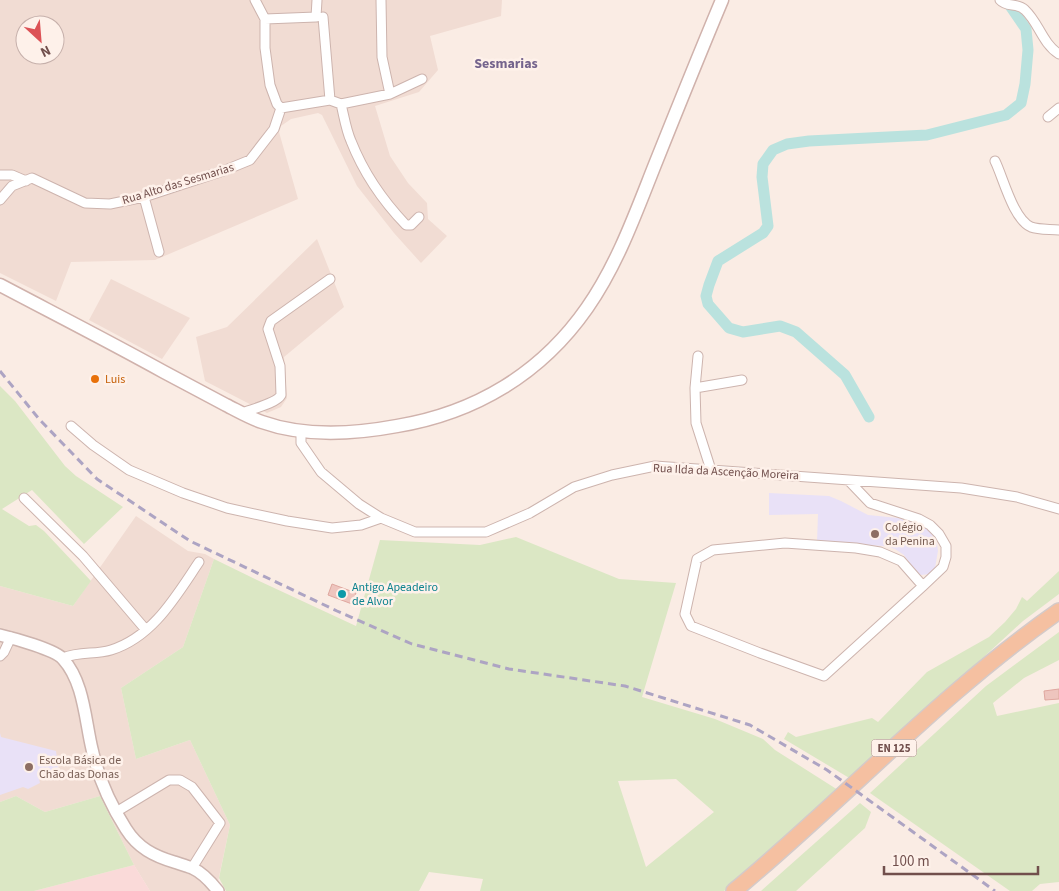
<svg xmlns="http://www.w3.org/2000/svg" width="1059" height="891" font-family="'Source Sans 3',sans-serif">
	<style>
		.residential { fill: #f1dcd3; fill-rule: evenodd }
		.commercial { fill: #fadad9 }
		.education { fill: #e9e1f7 }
		.green { fill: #dbe7c4; fill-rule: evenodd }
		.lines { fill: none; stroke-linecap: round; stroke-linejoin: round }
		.canal { stroke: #bae2de; stroke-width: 11 }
		.building { fill: #eec5be; stroke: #dfa79f }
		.minor-casing { stroke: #cdb4ae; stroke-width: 11 }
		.tertiary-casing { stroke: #cdb4ae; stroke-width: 14 }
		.secondary-casing { stroke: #d0b2ac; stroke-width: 15 }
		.primary-casing { stroke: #d4cac9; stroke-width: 18 }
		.minor { stroke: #fff; stroke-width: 9 }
		.tertiary { stroke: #fff; stroke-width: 11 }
		.secondary { stroke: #fff; stroke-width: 12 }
		.primary { stroke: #f5c0a1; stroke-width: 15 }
		.rail { stroke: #ada4c3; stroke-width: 3; stroke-dasharray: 8 5; stroke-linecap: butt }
		.food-dot { fill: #e8710a; stroke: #fef1ea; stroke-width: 2 }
		.education-dot { fill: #8d6e63; stroke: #fef1ea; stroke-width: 2 }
		.culture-dot { fill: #0f9aa8; stroke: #fef1ea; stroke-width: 2 }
		.labels { text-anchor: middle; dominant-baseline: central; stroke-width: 5; stroke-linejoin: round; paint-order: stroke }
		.shield { fill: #fef1ea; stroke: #9b807b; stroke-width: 1 }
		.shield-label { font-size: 11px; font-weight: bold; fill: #714f4c }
		.street-label { font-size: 12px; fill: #714f4c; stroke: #fef1ea }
		.food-label { font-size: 12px; fill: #c56008; stroke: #fef1ea; text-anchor: start }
		.education-label { font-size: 12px; fill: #785e54; stroke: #fef1ea; text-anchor: start }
		.culture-label { font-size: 12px; fill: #0d838f; stroke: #fef1ea; text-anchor: start }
		.neighbourhood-label { font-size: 14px; font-weight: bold; fill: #75648d; stroke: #fef1ea }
	</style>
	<rect width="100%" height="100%" fill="#faece4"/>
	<!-- residential -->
	<path class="residential" d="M0,0H502L501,16L430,36L438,70L419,92L375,106L390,156L408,183L427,203L428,219L447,236L421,263L394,233L357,186L322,115L318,113L291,119L281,126L279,132L298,199L155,260L71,262L56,301L0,273ZM25,25H55V55H25Z
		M317,239L344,307L284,357L287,398L281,407L267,413L205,381L196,337L227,327Z
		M111,279L190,318L162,359L89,320Z
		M136,516L188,551L205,554L214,559L183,647L121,688L136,759L190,740L230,825L216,891H150L134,865L100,796L45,812L16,796L0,802V586L73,606Z"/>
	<!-- commercial -->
	<path class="commercial" d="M134,865L150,891H34Z"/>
	<!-- education -->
	<path class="education" d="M769,493L829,496L841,501L868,515L898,518L922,526L930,531L937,544L938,551L935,568L930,574L921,575L916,572L904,555L895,549L884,546L817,542L818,514L769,515Z
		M0,733L1,737L56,751L59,772L38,774L40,783L28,789L23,787L0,795Z"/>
	<!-- green -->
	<path class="green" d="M0,386L15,401L65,466L76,476L123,507L84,544L32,490L2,509L29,526L36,525L44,531L91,581L73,606L0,586Z
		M516,537L619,579L676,583L642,697L715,719L763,739L775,750L838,790L724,891H480L483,879L429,872L419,891H226L219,878L230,825L190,740L136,759L121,688L183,647L214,559L257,580L356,626L380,540L480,545ZM676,779L714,812L646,867L618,781Z
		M1059,571V594L1023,621L851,779L784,739L788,732L796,737L872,718L878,722L927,672L989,637L1005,622L1016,609L1022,597L1027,601Z
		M1059,632V660L1024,678L993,703L997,716L1059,703V882L1040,884L1032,891H1010L870,793L986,686Z
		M16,796L45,812L100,796L134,865L34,891H0V802Z
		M860,803L871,812L865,828L796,891H761Z"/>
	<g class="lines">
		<!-- canal -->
		<path class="canal" d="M869,417L845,375L796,332L780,326L743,332L729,328L708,304L706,296L709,285L718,261L763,233L768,226L762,177L763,164L773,150L787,144L809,141L927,135L1006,115L1021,103L1025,84L1028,50L1026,29L1006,0"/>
	</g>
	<!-- building -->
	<path class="building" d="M332,584L356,593L352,604L328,595Z
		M1059,689V699L1045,700L1044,691Z"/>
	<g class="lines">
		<defs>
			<path id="minor" d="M1000,0C1007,8 1017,2 1025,10C1039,23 1042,43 1059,54
				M323,17L330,100
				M265,19L316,17L317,0
				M390,94L422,79
				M341,104C344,116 346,130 351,141C364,174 382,200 406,225H411L419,217
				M281,108L330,100L341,104L390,94L382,57L381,0
				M1048,117L1059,108
				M995,161C1003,177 1013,219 1031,227C1039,230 1050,229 1059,230
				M0,175H12L26,181
				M144,197L159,252
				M0,200L12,186L32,178L85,203L110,204L144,197L223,171L250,160L274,129L281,108L277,104L270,85L265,48V19L255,0
				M695,388L698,356
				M242,413C252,409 277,403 281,395L280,366L268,329L271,321L330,279
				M71,426L93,445L129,470L183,493L227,508L287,521L332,528L361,525L381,518
				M301,430V443L321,472L359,504L381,518L415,532H486L530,513L574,487L612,475L655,466L961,488L1017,497L1059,509
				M711,470L696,423L695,388L742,380
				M848,480L870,503L919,519L930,525L939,534L946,546V557L943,567L923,586L824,676L760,653L691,626L685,614L697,559L713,550L785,543L856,548L880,552L901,561L923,586
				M24,498L83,556L146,630
				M0,656L4,652L11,637
				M63,658C80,651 95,655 111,650C153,637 176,596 199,562
				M116,812L169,780H180L192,787L220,823L192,868"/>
			<path id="tertiary" d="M0,635C13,638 56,650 63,659C84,682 85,720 92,749C98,777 110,804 126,829C138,848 154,856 174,862C180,864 187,866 192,868C203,873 211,882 218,891"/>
			<path id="secondary" d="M0,285C55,314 110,342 164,372C185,383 205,394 226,405C238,411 250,418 262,422C304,437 354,434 397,426C475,413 541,374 587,308C617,265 635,215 654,167C676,112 699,55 722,0"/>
			<path id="primary" d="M734,891C844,800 941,693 1059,611"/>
		</defs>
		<!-- minor casing -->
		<use href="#minor" class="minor-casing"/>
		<!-- tertiary casing -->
		<use href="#tertiary" class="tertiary-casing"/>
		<!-- secondary casing -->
		<use href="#secondary" class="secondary-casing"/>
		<!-- primary casing -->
		<use href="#primary" class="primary-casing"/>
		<!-- minor -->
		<use href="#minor" class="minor"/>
		<!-- tertiary -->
		<use href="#tertiary" class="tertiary"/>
		<!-- secondary -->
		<use href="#secondary" class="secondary"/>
		<!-- primary -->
		<use href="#primary" class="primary"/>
		<!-- rail -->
		<path class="rail" d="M0,371L39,419L97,479L190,541L337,611L412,644L509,669L625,686L750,725L827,770L995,891"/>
	</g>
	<!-- markers -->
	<circle class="food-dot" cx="95" cy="379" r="5"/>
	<g class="education-dot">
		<circle cx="875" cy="534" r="5"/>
		<circle cx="29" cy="767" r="5"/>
	</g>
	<circle class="culture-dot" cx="342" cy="594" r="5"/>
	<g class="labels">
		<!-- shield labels -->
		<rect class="shield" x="871.5" y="739.5" width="45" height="17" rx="4"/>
		<g class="shield-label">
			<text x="894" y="748">EN 125</text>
		</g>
		<!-- street labels -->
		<g class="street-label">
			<text transform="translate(178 184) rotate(-17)">Rua Alto das Sesmarias</text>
			<text transform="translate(726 472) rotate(3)">Rua Ilda da Ascenção Moreira</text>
		</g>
		<!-- food labels -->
		<g class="food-label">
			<text x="105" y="379">Luis</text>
		</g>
		<!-- education labels -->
		<g class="education-label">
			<text x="885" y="527">Colégio<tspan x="885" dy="14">da Penina</tspan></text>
			<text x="39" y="760">Escola Básica de<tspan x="39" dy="14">Chão das Donas</tspan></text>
		</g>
		<!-- culture labels -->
		<g class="culture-label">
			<text x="352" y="587">Antigo Apeadeiro<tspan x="352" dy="14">de Alvor</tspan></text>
		</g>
		<!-- neighbourhood labels -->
		<g class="neighbourhood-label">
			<text x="506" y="64">Sesmarias</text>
		</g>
	</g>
	<!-- north arrow -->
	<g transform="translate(40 40) rotate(154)"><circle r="24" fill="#fef1ea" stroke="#c6b0ab"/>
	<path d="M0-4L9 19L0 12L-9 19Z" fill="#dc5256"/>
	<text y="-8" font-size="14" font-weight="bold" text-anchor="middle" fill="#714f4c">N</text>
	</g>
	<!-- scale -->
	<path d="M884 866v8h154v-8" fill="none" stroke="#714f4c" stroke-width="2.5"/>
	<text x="892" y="866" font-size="15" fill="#714f4c" stroke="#fef1ea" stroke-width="4" paint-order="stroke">100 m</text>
</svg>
